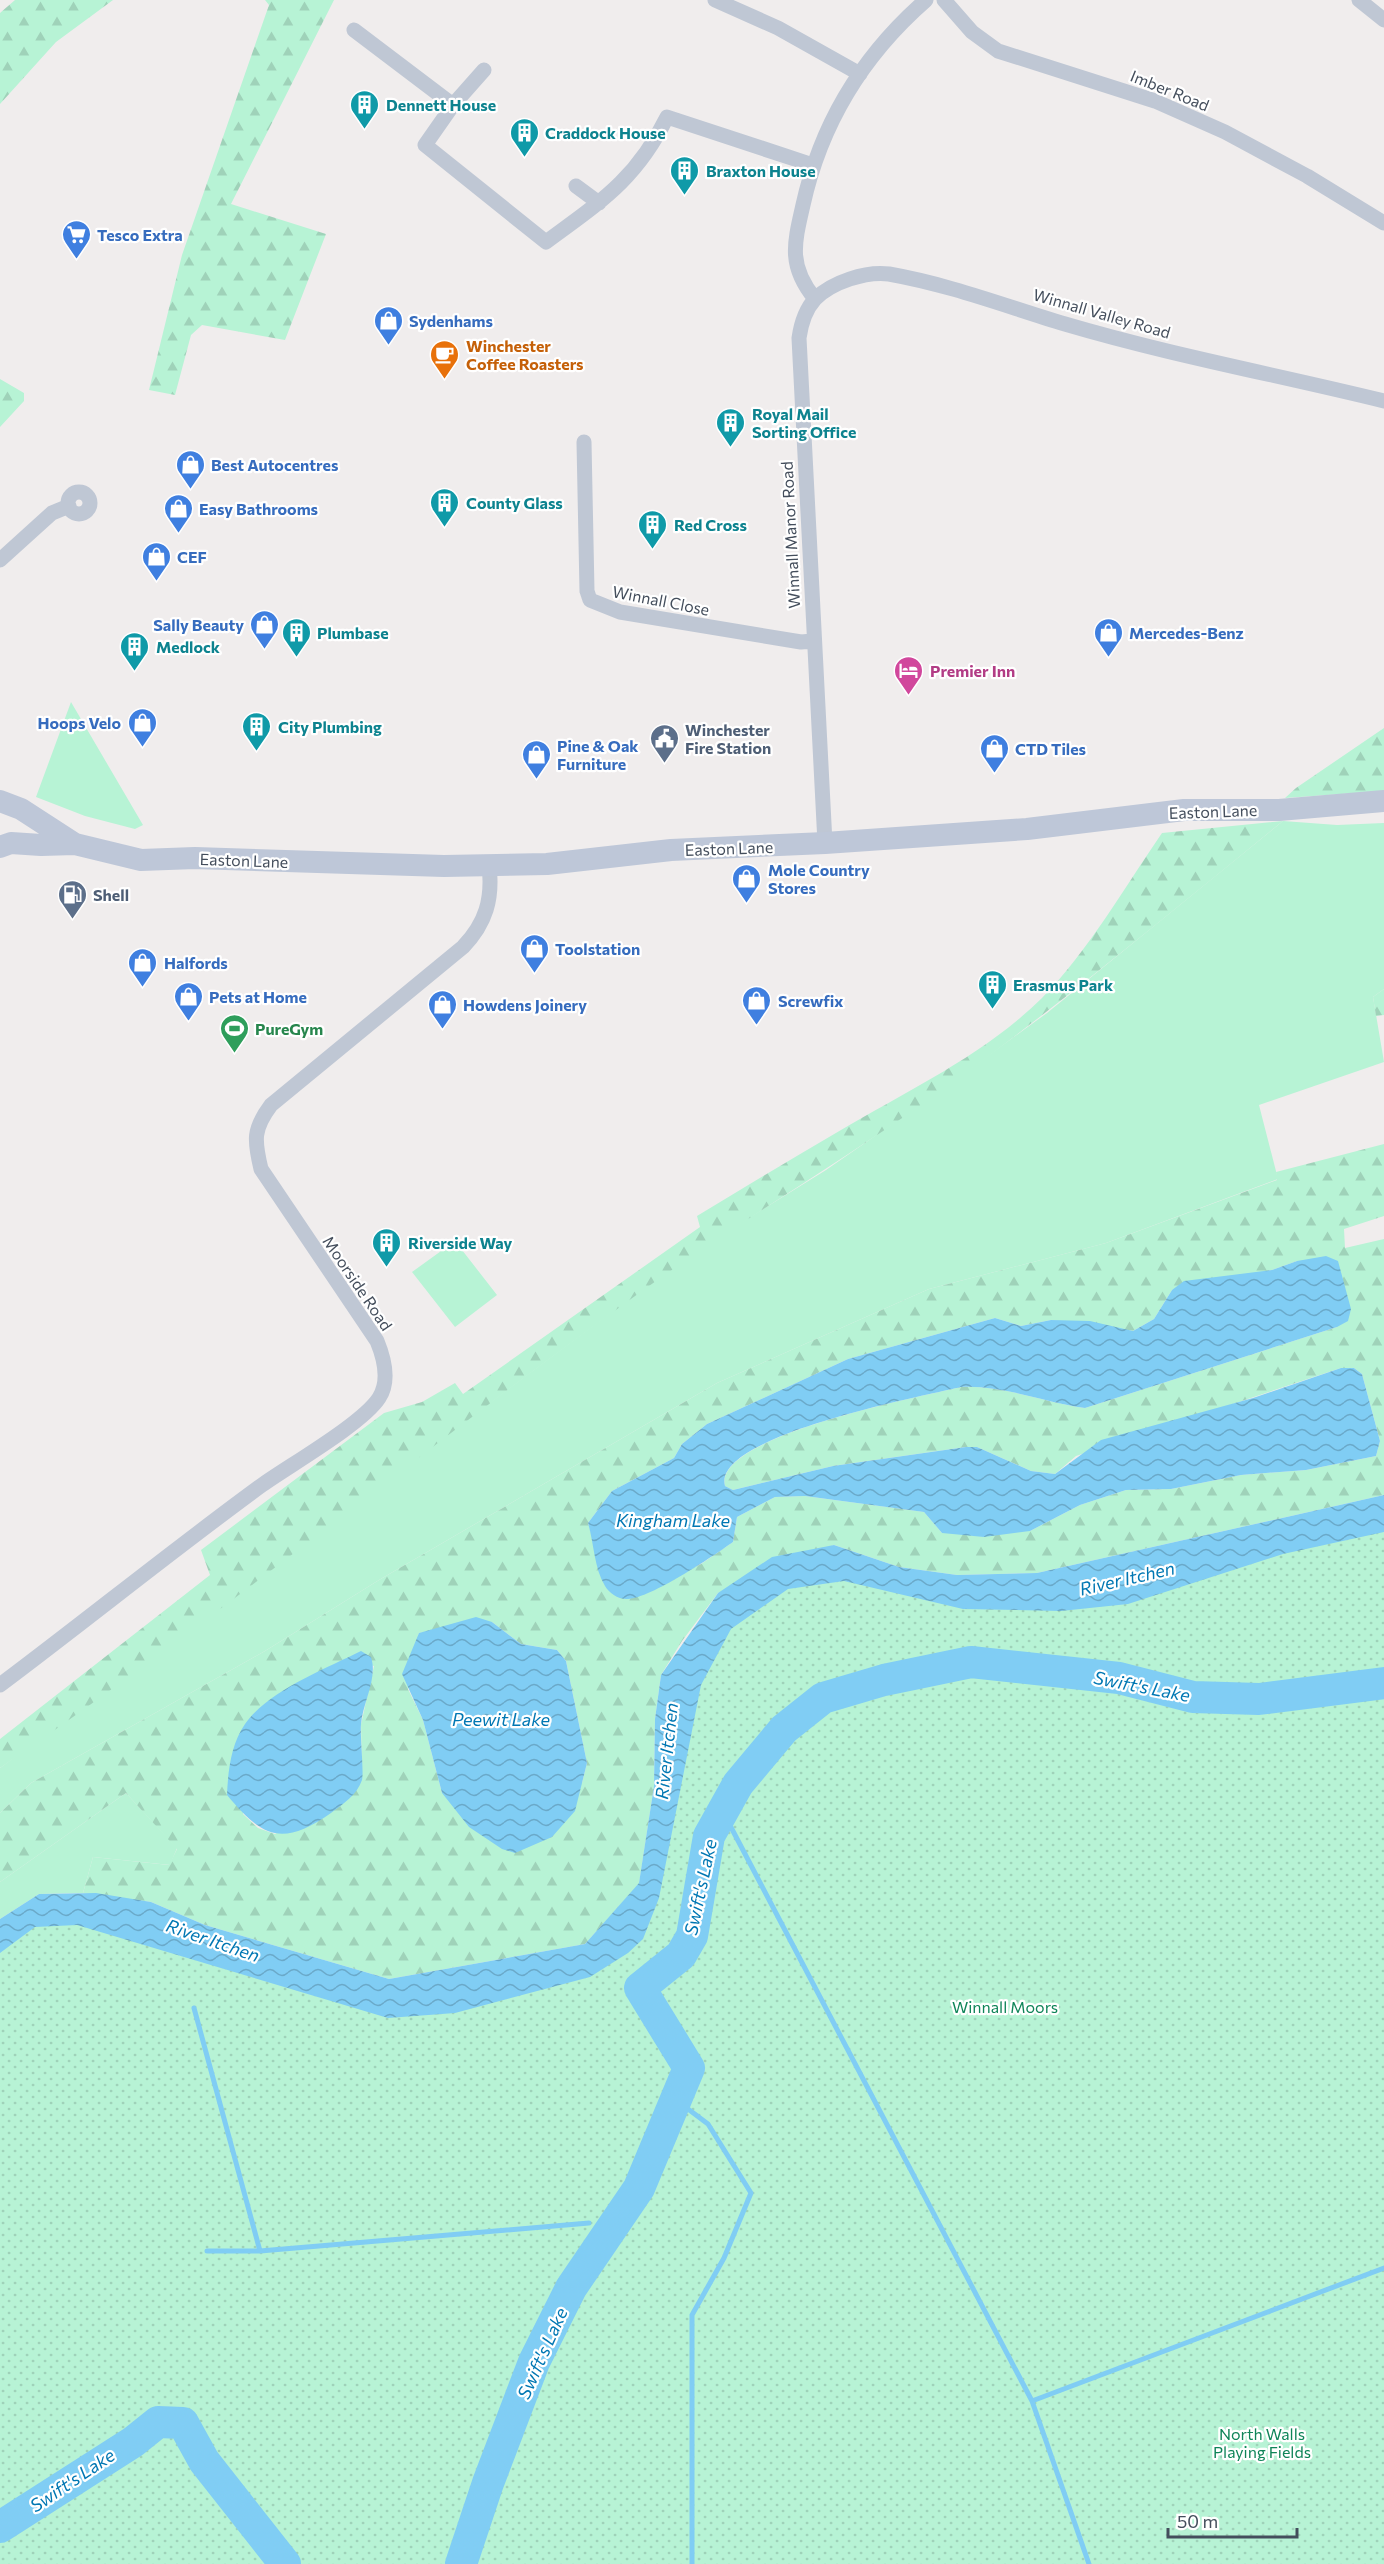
<svg xmlns="http://www.w3.org/2000/svg" width="1384" height="2564" font-family="Commissioner,sans-serif">
	<style>
		.green { fill: #b7f3d5 }
		.forest { fill: url(#forest-firs); fill-rule: evenodd }
		.park { fill: url(#park-dots) }
		.water { fill: url(#water-waves) }
		.lines { fill: none; stroke-linecap: round; stroke-linejoin: round }
		.stream { stroke: #80cdf4; stroke-width: 5 }
		.river { stroke: #80cdf4; stroke-width: 32 }
		.street { stroke: #bfc7d4; stroke-width: 15 }
		.secondary { stroke: #bec7d8; stroke-width: 22 }
		.labels { text-anchor: middle; dominant-baseline: central; stroke-width: 4.5; stroke-linejoin: round; paint-order: stroke }
		.street-label { font-size: 16px; fill: #444e5c; stroke: #fff }
		.culture-label { font-size: 16px; font-weight: bold; fill: #0d838f; stroke: #fff; text-anchor: start }
		.shop-label { font-size: 16px; font-weight: bold; fill: #366cbe; stroke: #fff; text-anchor: start }
		.food-label { font-size: 16px; font-weight: bold; fill: #c56008; stroke: #fff; text-anchor: start }
		.hotel-label { font-size: 16px; font-weight: bold; fill: #b23c85; stroke: #fff; text-anchor: start }
		.service-label { font-size: 16px; font-weight: bold; fill: #4e5e75; stroke: #fff; text-anchor: start }
		.leisure-label { font-size: 16px; font-weight: bold; fill: #27864d; stroke: #fff; text-anchor: start }
		.park-label { font-size: 16px; fill: #0e8458; stroke: #fff }
		.water-label { font-size: 18px; font-style: italic; fill: #0077b3; stroke: #fff }
	</style>
	<defs>
		<pattern id="forest-firs" width="22" height="20" patternUnits="userSpaceOnUse" patternTransform="scale(1.5)"><rect width="22" height="20" fill="#b7f3d5"/><path d="M5 1l3.5 6h-7zM16 11l3.5 6h-7z" fill="#9fd2b9"/></pattern>
		<pattern id="park-dots" width="8" height="8" patternUnits="userSpaceOnUse" patternTransform="scale(1.5)"><rect width="8" height="8" fill="#b7f3d5"/><path d="M2 2h.1M6 6h.1" fill="none" stroke="#9fd2b9" stroke-width="1.8" stroke-linecap="round"/></pattern>
		<pattern id="water-waves" width="16" height="10" patternUnits="userSpaceOnUse" patternTransform="scale(1.5)"><rect width="16" height="10" fill="#80cdf4"/><path d="M0 5q4-4 8 0t8 0" fill="none" stroke="#6aa9c9"/></pattern>
	</defs>
	<rect width="100%" height="100%" fill="#f0eded"/>
	<!-- green -->
	<path class="green" d="M71,702L143,825L135,829L85,816L36,797Z
		M1283,821L1337,825L1384,823V989L1373,997L1384,1062L1259,1105L1278,1179L1106,1243L929,1289L717,1383L379,1580L265,1651L31,1783L0,1813V1768L621,1305L710,1242L826,1170L924,1102L1047,1013Z
		M455,1241L497,1295L455,1327L412,1272Z
		M126,1793L177,1848L170,1865L93,1857L83,1893L39,1894L0,1919V1882Z"/>
	<!-- forest -->
	<path class="forest" d="M15,0H113L56,42L0,104V13Z
		M265,0H334L231,204L326,234L285,340L202,325L191,335L175,395L149,390L182,255L269,5Z
		M0,379L24,393V401L0,427Z
		M1384,728V791L1285,798L1296,788Z
		M1283,821C1165,917 1048,1015 924,1103C825,1172 721,1233 624,1304C414,1456 214,1622 0,1768V1739L210,1575L201,1550L384,1413L422,1402L455,1383L463,1394L700,1227L697,1216C745,1187 793,1158 841,1130C910,1089 984,1055 1042,998C1089,950 1124,888 1162,833Z
		M1384,989V1015L1376,1016L1373,997Z
		M1384,1144V1216L1344,1229L1345,1248L1384,1239V1495L1037,1573L957,1575L899,1567L834,1545L718,1593L682,1641L661,1675L655,1719L654,1786L639,1884L585,1944L389,1979L205,1925L151,1902L83,1893L93,1857L169,1865L177,1849L126,1793L0,1882V1813L31,1783L265,1651L379,1580L717,1383L929,1289L1106,1243L1277,1180L1276,1172ZM1297,1261L1337,1327L1085,1408C1043,1402 1003,1385 961,1387C924,1396 712,1436 725,1486L733,1490L833,1466L966,1447H977L1031,1471L1055,1474L1076,1456L1341,1368H1354L1362,1374L1380,1441L1376,1456L1306,1470L1241,1475L1171,1489L1126,1490L1080,1505L1030,1531L942,1533L924,1512L805,1496L775,1497L737,1517L733,1542L701,1564L679,1575L593,1539L588,1523L612,1491L674,1458L682,1444L707,1424L848,1359L995,1318L1021,1326L1051,1320L1133,1331L1154,1319L1172,1290L1272,1270ZM492,1622L521,1644L557,1650L566,1661L587,1763L582,1783L442,1793L423,1720L408,1689L419,1633ZM346,1659L374,1666L361,1724L362,1779L275,1834L258,1828L243,1814L285,1690Z"/>
	<!-- park -->
	<path class="park" d="M1384,1517V2564H0V1938L38,1909L387,1991L589,1950L646,1887L704,1634L831,1562L1040,1599Z"/>
	<!-- water -->
	<path class="water" d="M1326,1256L1338,1261L1351,1309L1348,1321L1337,1327L1085,1408C1043,1402 1003,1385 961,1387C924,1396 711,1436 725,1486L733,1490L833,1466L966,1447H977L1031,1471L1055,1474L1101,1440L1253,1398L1341,1368H1354L1362,1374L1380,1441L1376,1456L1306,1470L1241,1475L1171,1489L1126,1490L1080,1505L1030,1531L984,1537L942,1533L924,1512L805,1496L775,1497L737,1517L733,1542C712,1557 651,1598 628,1599C619,1600 609,1593 605,1586C594,1568 594,1543 588,1523L612,1491L674,1458L682,1444L707,1424L848,1359L995,1318L1021,1326L1051,1320L1090,1321L1133,1331L1154,1319L1172,1290L1184,1281L1272,1270L1297,1261Z
		M1384,1495V1532L1283,1554L1128,1604L1061,1611L963,1609L844,1581L788,1589L731,1629L701,1685L659,1898L643,1939L628,1953L590,1977L455,2013L388,2018L77,1925L35,1927L0,1953V1919L39,1894L96,1893L151,1902L205,1925L389,1979L585,1944L639,1883L654,1786L655,1719L661,1675L718,1593L772,1557L834,1545L899,1567L957,1575L1037,1573Z
		M476,1617L492,1622L521,1644L557,1650L566,1661L587,1763L575,1811L552,1837L515,1853L502,1849L469,1827L442,1793L423,1720L402,1674L419,1633Z
		M361,1651L371,1657C378,1678 363,1702 361,1724C360,1737 364,1772 362,1780C357,1795 343,1804 331,1813C282,1847 263,1838 227,1795C228,1771 231,1744 245,1724C268,1691 325,1669 361,1651Z"/>
	<g class="lines">
		<!-- stream -->
		<path class="stream" d="M723,1812L1032,2401
			M194,2008L260,2251
			M676,2100L708,2124L751,2193L724,2258L692,2315V2564
			M609,2222L617,2221
			M207,2251H260L589,2223
			M1089,2564L1032,2401L1384,2268"/>
		<!-- river -->
		<path class="river" d="M0,2527L133,2442L158,2422L183,2423L204,2461L285,2564
			M461,2564L488,2483L534,2362L571,2288L639,2188L689,2068L640,1988L681,1955L692,1936L709,1836L738,1784L784,1729L823,1698L884,1680L971,1662L1119,1678L1193,1697L1259,1699L1384,1683"/>
		<!-- street -->
		<path class="street" d="M715,0L778,28L860,74
			M944,0L972,32L998,51L1155,101L1225,132L1307,176L1384,223
			M1359,0L1384,20
			M354,30L453,105
			M484,70L453,105L425,145L546,242C600,202 636,180 667,117L813,165
			M576,186L599,203
			M815,299C788,266 794,244 803,205C821,123 863,55 926,0
			M584,442L587,591L590,600L620,612L801,642L813,641
			M68 503a11 11 0 1 1 22 0a11 11 0 1 1-22 0Z
			M0,560L52,513L69,506
			M825,843L799,338C801,324 805,310 815,299C832,282 866,271 889,274C951,285 1005,306 1065,324C1170,355 1278,375 1384,401
			M0,1685C88,1619 173,1550 262,1485C290,1465 362,1424 379,1398C390,1381 384,1358 377,1341L261,1169C254,1140 253,1129 271,1105L463,947C486,923 493,899 489,865"/>
		<!-- secondary -->
		<path class="secondary" d="M0,801L21,809L75,844
			M0,847L11,843L41,845L75,844L141,860L195,858L444,866L547,864L671,850L825,843L1027,829L1184,810H1279L1384,801"/>
	</g>
	<!-- icons -->
	<defs>
		<symbol id="building-pin" viewBox="-11 -11 22 30"><path d="M0 17L-7.5 6A9.5 9.5 0 1 1 7.5 6Z" fill="#0f9aa8" stroke="#fff"/><path d="M-4-6H4V6H1V3H-1V6H-4ZM-2.5-4.3h1.7v1.8h-1.7ZM.8-4.3h1.7v1.8H.8ZM-2.5-1h1.7V.8h-1.7ZM.8-1h1.7V.8H.8Z" fill="#fff"/></symbol>
		<symbol id="supermarket-pin" viewBox="-11 -11 22 30"><path d="M0 17L-7.5 6A9.5 9.5 0 1 1 7.5 6Z" fill="#3f7fe0" stroke="#fff"/><path d="M-6-5.5h2.5l.6 2H6L4.5 2H-2.5L-4.4-4H-6ZM-1.5 3.2a1.3 1.3 0 1 0 .1 0ZM3 3.2a1.3 1.3 0 1 0 .1 0Z" fill="#fff"/></symbol>
		<symbol id="shop-pin" viewBox="-11 -11 22 30"><path d="M0 17L-7.5 6A9.5 9.5 0 1 1 7.5 6Z" fill="#3f7fe0" stroke="#fff"/><path d="M-5-2.5h2.3a2.7 3.5 0 0 1 5.4 0H5L5.5 6h-11ZM-1.5-2.5h3a1.5 2.3 0 0 0-3 0Z" fill="#fff"/></symbol>
		<symbol id="cafe-pin" viewBox="-11 -11 22 30"><path d="M0 17L-7.5 6A9.5 9.5 0 1 1 7.5 6Z" fill="#e8710a" stroke="#fff"/><path d="M-5.5-4.5H6V0H3Q3 3.5 0 3.5H-2.5Q-5.5 3.5-5.5 0ZM3-3.2v2h1.7v-2ZM-6 4.5H4V6H-6Z" fill="#fff"/></symbol>
		<symbol id="hotel-pin" viewBox="-11 -11 22 30"><path d="M0 17L-7.5 6A9.5 9.5 0 1 1 7.5 6Z" fill="#d1479c" stroke="#fff"/><path d="M-6-4.5h1.5V1H6V5H4.5V3h-9V5H-6ZM-4 0a1.8 1.8 0 1 1 3.6 0ZM.5 0V-2.5h3Q6-2.5 6 0Z" fill="#fff"/></symbol>
		<symbol id="civic-pin" viewBox="-11 -11 22 30"><path d="M0 17L-7.5 6A9.5 9.5 0 1 1 7.5 6Z" fill="#5c6f8a" stroke="#fff"/><path d="M-.6-6.5H3V-4.5H.6V-3L4-1V1h2V6H-6V1h2V-1L-.6-3ZM-1.2 2.5V6h2.4V2.5Z" fill="#fff"/></symbol>
		<symbol id="fuel-pin" viewBox="-11 -11 22 30"><path d="M0 17L-7.5 6A9.5 9.5 0 1 1 7.5 6Z" fill="#5c6f8a" stroke="#fff"/><path d="M-5.5-6h7V0h2V4h1.3V-2.5L3-4.5l.8-.8L6-3V5H2.5V1h-1V6h-7ZM-4.2-4.7v3.2H.2V-4.7Z" fill="#fff"/></symbol>
		<symbol id="stadium-pin" viewBox="-11 -11 22 30"><path d="M0 17L-7.5 6A9.5 9.5 0 1 1 7.5 6Z" fill="#2e9e5b" stroke="#fff"/><path d="M0-5a6.5 5 0 1 0 0 10a6.5 5 0 1 0 0-10ZM-3.5-1.8h7v3.6h-7Z" fill="#fff"/></symbol>
	</defs>
	<g fill-rule="evenodd">
		<use href="#building-pin" x="348" y="88" width="33" height="45"/>
		<use href="#building-pin" x="508" y="116" width="33" height="45"/>
		<use href="#building-pin" x="668" y="154" width="33" height="45"/>
		<use href="#supermarket-pin" x="60" y="218" width="33" height="45"/>
		<use href="#shop-pin" x="372" y="304" width="33" height="45"/>
		<use href="#cafe-pin" x="428" y="338" width="33" height="45"/>
		<use href="#building-pin" x="714" y="406" width="33" height="45"/>
		<use href="#shop-pin" x="174" y="448" width="33" height="45"/>
		<use href="#building-pin" x="428" y="486" width="33" height="45"/>
		<use href="#shop-pin" x="162" y="492" width="33" height="45"/>
		<use href="#building-pin" x="636" y="508" width="33" height="45"/>
		<use href="#shop-pin" x="140" y="540" width="33" height="45"/>
		<use href="#shop-pin" x="248" y="608" width="33" height="45"/>
		<use href="#building-pin" x="280" y="616" width="33" height="45"/>
		<use href="#shop-pin" x="1092" y="616" width="33" height="45"/>
		<use href="#building-pin" x="118" y="630" width="33" height="45"/>
		<use href="#hotel-pin" x="892" y="654" width="33" height="45"/>
		<use href="#shop-pin" x="126" y="706" width="33" height="45"/>
		<use href="#building-pin" x="240" y="710" width="33" height="45"/>
		<use href="#civic-pin" x="648" y="722" width="33" height="45"/>
		<use href="#shop-pin" x="978" y="732" width="33" height="45"/>
		<use href="#shop-pin" x="520" y="738" width="33" height="45"/>
		<use href="#shop-pin" x="730" y="862" width="33" height="45"/>
		<use href="#fuel-pin" x="56" y="878" width="33" height="45"/>
		<use href="#shop-pin" x="518" y="932" width="33" height="45"/>
		<use href="#shop-pin" x="126" y="946" width="33" height="45"/>
		<use href="#building-pin" x="976" y="968" width="33" height="45"/>
		<use href="#shop-pin" x="172" y="980" width="33" height="45"/>
		<use href="#shop-pin" x="740" y="984" width="33" height="45"/>
		<use href="#shop-pin" x="426" y="988" width="33" height="45"/>
		<use href="#stadium-pin" x="218" y="1012" width="33" height="45"/>
		<use href="#building-pin" x="370" y="1226" width="33" height="45"/>
	</g>
	<g class="labels">
		<!-- street labels -->
		<g class="street-label">
			<text transform="translate(1170 90) rotate(22)">Imber Road</text>
			<text transform="translate(1102 313) rotate(16)">Winnall Valley Road</text>
			<text transform="translate(790 535) rotate(-93)">Winnall Manor Road</text>
			<text transform="translate(661 600) rotate(11)">Winnall Close</text>
			<text transform="translate(1213 811) rotate(-2)">Easton Lane</text>
			<text transform="translate(729 848) rotate(-2)">Easton Lane</text>
			<text transform="translate(244 860) rotate(2)">Easton Lane</text>
			<text transform="translate(358 1283) rotate(56)">Moorside Road</text>
		</g>
		<!-- culture labels -->
		<g class="culture-label">
			<text x="386" y="104">Dennett House</text>
			<text x="545" y="132">Craddock House</text>
			<text x="706" y="170">Braxton House</text>
			<text x="752" y="413">Royal Mail<tspan x="752" dy="18">Sorting Office</tspan></text>
			<text x="466" y="502">County Glass</text>
			<text x="674" y="524">Red Cross</text>
			<text x="317" y="632">Plumbase</text>
			<text x="156" y="646">Medlock</text>
			<text x="278" y="726">City Plumbing</text>
			<text x="1013" y="984">Erasmus Park</text>
			<text x="408" y="1242">Riverside Way</text>
		</g>
		<!-- shop labels -->
		<g class="shop-label">
			<text x="97" y="234">Tesco Extra</text>
			<text x="409" y="320">Sydenhams</text>
			<text x="211" y="464">Best Autocentres</text>
			<text x="199" y="508">Easy Bathrooms</text>
			<text x="177" y="556">CEF</text>
			<text x="244" y="624" text-anchor="end">Sally Beauty</text>
			<text x="1129" y="632">Mercedes-Benz</text>
			<text x="121" y="722" text-anchor="end">Hoops Velo</text>
			<text x="557" y="745">Pine &amp; Oak<tspan x="557" dy="18">Furniture</tspan></text>
			<text x="1015" y="748">CTD Tiles</text>
			<text x="768" y="869">Mole Country<tspan x="768" dy="18">Stores</tspan></text>
			<text x="555" y="948">Toolstation</text>
			<text x="164" y="962">Halfords</text>
			<text x="209" y="996">Pets at Home</text>
			<text x="778" y="1000">Screwfix</text>
			<text x="463" y="1004">Howdens Joinery</text>
		</g>
		<!-- food labels -->
		<g class="food-label">
			<text x="466" y="345">Winchester<tspan x="466" dy="18">Coffee Roasters</tspan></text>
		</g>
		<!-- hotel labels -->
		<g class="hotel-label">
			<text x="930" y="670">Premier Inn</text>
		</g>
		<!-- service labels -->
		<g class="service-label">
			<text x="685" y="729">Winchester<tspan x="685" dy="18">Fire Station</tspan></text>
			<text x="93" y="894">Shell</text>
		</g>
		<!-- leisure labels -->
		<g class="leisure-label">
			<text x="255" y="1028">PureGym</text>
		</g>
		<!-- park labels -->
		<g class="park-label">
			<text x="1005" y="2006">Winnall Moors</text>
			<text x="1262" y="2433">North Walls<tspan x="1262" dy="18">Playing Fields</tspan></text>
		</g>
		<!-- water labels -->
		<g class="water-label">
			<text x="673" y="1520">Kingham Lake</text>
			<text transform="translate(1127 1578) rotate(-13)">River Itchen</text>
			<text transform="translate(1142 1686) rotate(11)">Swift's Lake</text>
			<text x="501" y="1719">Peewit Lake</text>
			<text transform="translate(666 1751) rotate(-84)">River Itchen</text>
			<text transform="translate(700 1887) rotate(-78)">Swift's Lake</text>
			<text transform="translate(213 1940) rotate(19)">River Itchen</text>
			<text transform="translate(542 2353) rotate(-66)">Swift's Lake</text>
			<text transform="translate(72 2480) rotate(-34)">Swift's Lake</text>
		</g>
	</g>
	<!-- scale -->
	<path d="M1168 2528v9h129v-9" fill="none" stroke="#444e5c" stroke-width="3"/>
	<text x="1177" y="2528" font-size="18" fill="#444e5c" stroke="#ffffff" stroke-width="4.5" paint-order="stroke">50 m</text>
</svg>
